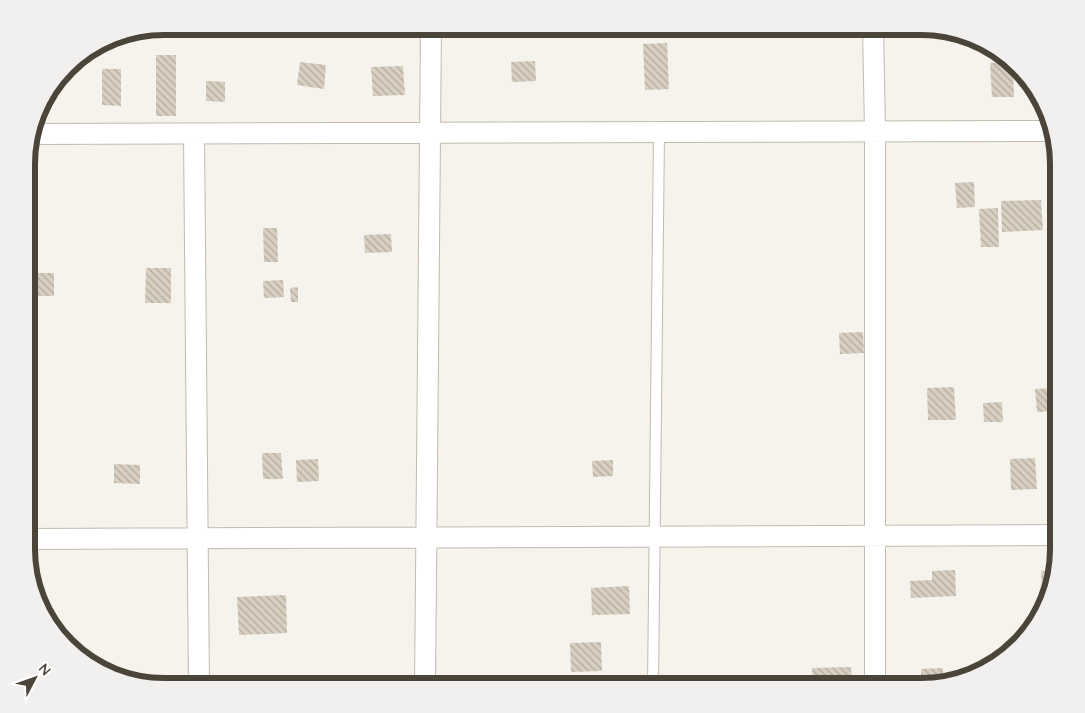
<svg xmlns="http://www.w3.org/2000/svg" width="1085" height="713" font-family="Quicksand,sans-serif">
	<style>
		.building { fill: url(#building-back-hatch) }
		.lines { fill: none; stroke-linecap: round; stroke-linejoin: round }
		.lane-casing { stroke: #c2bbae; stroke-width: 12 }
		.street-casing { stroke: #c2bbae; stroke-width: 22 }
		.lane { stroke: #fff; stroke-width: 10 }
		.street { stroke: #fff; stroke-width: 20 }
		.rim { fill: none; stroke: #4b4439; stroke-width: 6 }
	</style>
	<defs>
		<pattern id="building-back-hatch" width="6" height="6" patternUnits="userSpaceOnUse" patternTransform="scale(1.25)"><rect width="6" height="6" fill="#d8cfc1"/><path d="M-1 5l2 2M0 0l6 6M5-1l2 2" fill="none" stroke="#b1aa9e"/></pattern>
	</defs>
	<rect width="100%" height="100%" fill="#f6f3ec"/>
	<!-- building -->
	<path class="building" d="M667,43L669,89L645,90L643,44Z
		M156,55H176V116H156Z
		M535,61L536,81L512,82L511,62Z
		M300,62L326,65L324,89L297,85Z
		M1010,62L1013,66L1014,97H992L990,63Z
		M403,66L405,95L373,96L371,67Z
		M102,69H121V106L102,105Z
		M206,81L225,82V102L206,101Z
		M1030,84L1040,95L1042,99H1031Z
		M974,182L975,207L957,208L955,183Z
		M1041,200L1043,230L1002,232L1001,201Z
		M998,208L999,247H981L979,209Z
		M263,228H277L278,262H264Z
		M391,234L392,252L365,253L364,235Z
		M146,268H171V303H145Z
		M27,273H54V296H27Z
		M283,280L284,297L264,298L263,281Z
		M298,287V302H291L290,288Z
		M863,332L864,353L840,354L839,333Z
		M1051,367H1058V387H1051Z
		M954,387L956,420H928L927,388Z
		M1058,388V411L1037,412L1035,389Z
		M1002,402L1003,422H984L983,403Z
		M1058,438V460H1055L1054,439Z
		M262,453H281L283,479H263Z
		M1035,458L1037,489L1011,490L1010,459Z
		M318,459L319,481L297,482L296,460Z
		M613,460V476L593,477L592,461Z
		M1058,462V487H1048L1047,463Z
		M114,464L140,465V484L114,483Z
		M955,570L956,596L911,598L910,581L932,580V571Z
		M1054,570L1047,593L1042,594L1041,571Z
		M629,586L630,614L592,615L591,588Z
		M286,595L287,633L239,635L237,597Z
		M601,642L602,671L571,672L570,643Z
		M851,667L852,684L813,685L812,668Z
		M943,668V680L921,681V669Z
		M603,676V687H570V678Z"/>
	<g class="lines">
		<defs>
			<path id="lane" d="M653,687L659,132"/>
			<path id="street" d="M873,26L875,132V686
				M31,134L1051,131
				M194,134L199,687
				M27,539L1058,535
				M425,687L431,26"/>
		</defs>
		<!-- lane casing -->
		<use href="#lane" class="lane-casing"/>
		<!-- street casing -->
		<use href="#street" class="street-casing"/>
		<!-- lane -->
		<use href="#lane" class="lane"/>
		<!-- street -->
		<use href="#street" class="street"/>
	</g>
	<!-- crop -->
	<path d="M0 0H1085V713H0ZM164 35H921A129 129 0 0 1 1050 164V549A129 129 0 0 1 921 678H164A129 129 0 0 1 35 549V164A129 129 0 0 1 164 35Z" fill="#f1f0ef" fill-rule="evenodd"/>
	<path class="rim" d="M164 35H921A129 129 0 0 1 1050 164V549A129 129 0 0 1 921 678H164A129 129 0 0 1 35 549V164A129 129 0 0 1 164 35Z"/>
	<!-- north arrow -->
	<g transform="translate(35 678) rotate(49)" stroke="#ffffff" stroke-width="4" paint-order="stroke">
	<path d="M0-4L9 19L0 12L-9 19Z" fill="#4b4439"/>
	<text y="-8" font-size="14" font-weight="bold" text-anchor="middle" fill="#4b4439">N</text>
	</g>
</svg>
